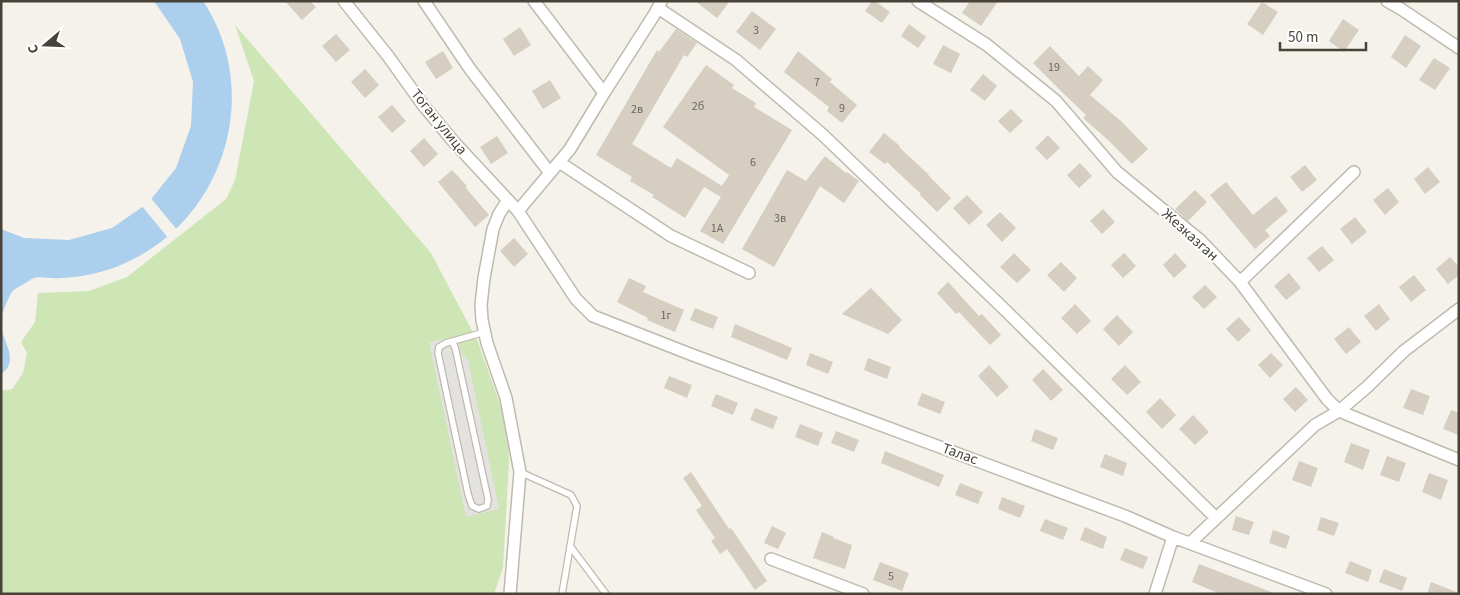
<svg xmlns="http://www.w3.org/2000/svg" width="1460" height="595" font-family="'Source Sans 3',sans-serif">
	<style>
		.green { fill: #cee6b6 }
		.parking { fill: #e3e2df }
		.water { fill: #abcfed }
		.pier { fill: #f4f2eb }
		.building { fill: #d5cec1 }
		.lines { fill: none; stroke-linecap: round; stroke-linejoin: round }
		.service-casing { stroke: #bfbaad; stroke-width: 8 }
		.minor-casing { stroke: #bfbaad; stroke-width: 14 }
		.service { stroke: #fff; stroke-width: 5.5 }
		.minor { stroke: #fff; stroke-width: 11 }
		.labels { text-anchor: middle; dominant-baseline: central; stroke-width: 4; stroke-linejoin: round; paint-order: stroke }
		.number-label { font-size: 12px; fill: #6b665b }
		.street-label { font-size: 15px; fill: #484339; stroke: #fff }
	</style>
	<rect width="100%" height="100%" fill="#f4f2eb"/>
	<!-- green -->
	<path class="green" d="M235,25L431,253L478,342L508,427L509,463L503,568L494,594H1V391L12,389L23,373L27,353L21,342L35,322L38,293L89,291L127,277L226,199L235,180L254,81Z"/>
	<!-- parking -->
	<path class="parking" d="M457,337L462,354L468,360L499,509L466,517L429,342Z"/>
	<!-- water -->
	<path class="water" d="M154,1H203C264,93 224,221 123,264C103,273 82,277 60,278C53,279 40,276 34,278C31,279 27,282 24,284C20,286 14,289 12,292C7,299 4,310 1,317V229L24,238L69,240L112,228L148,203L176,168L191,126L193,82L180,39Z
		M1,328C5,344 19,362 1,374Z"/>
	<!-- pier -->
	<path class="pier" d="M150,197L178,231L169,239L141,205Z"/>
	<!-- building -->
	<path class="building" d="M285,1H310L316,7L302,20Z
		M695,1H730L717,18Z
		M872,1H875L890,12L882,23L865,11Z
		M970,1H998L981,26L962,13Z
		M1262,2L1278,12L1263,35L1247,24Z
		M752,11L776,29L760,50L736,32Z
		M1343,19L1359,30L1344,52L1329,41Z
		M909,24L926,37L918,48L901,36Z
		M520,27L531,45L514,56L503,39Z
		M676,29L697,43L687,57L684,55L632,144L671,168L677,158L722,186L729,175L663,127L706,65L734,85L732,88L756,103L754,107L792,130L723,244L700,231L721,197L704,187L685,218L652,197L654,195L630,181L632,177L596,155L657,50L659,52Z
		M336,34L350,50L336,62L322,46Z
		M1405,35L1421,46L1406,68L1391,57Z
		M943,45L960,54L951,73L933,64Z
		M1050,46L1079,76L1088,66L1103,80L1090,95L1122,122L1148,149L1132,164L1108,140L1083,118L1086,115L1064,94L1033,63Z
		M443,51L453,68L436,79L425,62Z
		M798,51L832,79L830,82L857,105L842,123L827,111L829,107L784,72Z
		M1434,58L1450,68L1435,90L1419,80Z
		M365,69L379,85L365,98L351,82Z
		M983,74L997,86L985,101L970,90Z
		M550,80L561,98L543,109L532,91Z
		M392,105L406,121L392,133L378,117Z
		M1011,109L1023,121L1010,133L998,121Z
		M884,133L900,146L899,147L929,175H928L951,198L937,212L920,195L921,194L887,162L885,164L869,152Z
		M1048,135L1060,148L1047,160L1035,148Z
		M497,136L508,153L491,164L480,147Z
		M424,138L438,154L424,167L410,151Z
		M825,156L846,173L847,172L859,181L844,203L820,186L774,267L742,249L787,170L806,181Z
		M1080,163L1092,176L1079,188L1067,175Z
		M1305,165L1317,180L1302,192L1290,177Z
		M1428,167L1440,182L1425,194L1414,179Z
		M452,170L467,186L465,187L489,215L475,227L438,182Z
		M1226,182L1253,215L1276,196L1288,211L1265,230L1270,236L1255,249L1210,195Z
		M1388,188L1399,202L1385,215L1373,200Z
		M1195,190L1207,202L1188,221L1175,209Z
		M967,195L983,212L969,225L953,208Z
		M1103,209L1115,222L1102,234L1090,221Z
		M1000,212L1016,228L1002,242L986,225Z
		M1355,217L1367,232L1352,244L1340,229Z
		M514,238L528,254L514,267L500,251Z
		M1322,246L1334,260L1319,272L1307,258Z
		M1014,253L1031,270L1017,283L1000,267Z
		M1124,253L1136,266L1123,278L1111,265Z
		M1175,253L1187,266L1174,278L1163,265Z
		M1450,257L1459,267V275L1448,284L1436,269Z
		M1061,262L1077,278L1064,292L1047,275Z
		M1289,273L1301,288L1286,300L1274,286Z
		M1414,275L1426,290L1411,302L1399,287Z
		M629,278L646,286L643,292L684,310L675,332L647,320L648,318L617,302Z
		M948,282L979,316L982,314L1001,335L990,345L959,312L956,314L937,293Z
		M1205,285L1217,297L1204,309L1192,297Z
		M871,288L902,320L888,334L842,314Z
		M1075,304L1091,321L1077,334L1061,318Z
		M1379,304L1390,319L1376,331L1364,316Z
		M695,308L718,317L713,329L690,320Z
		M1117,315L1133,332L1119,346L1103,329Z
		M1239,317L1251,330L1238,342L1226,329Z
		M735,324L792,348L787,360L731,337Z
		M1349,327L1361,342L1346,354L1334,339Z
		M810,353L833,362L828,374L806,365Z
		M1271,353L1283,365L1270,378L1258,365Z
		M868,358L891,367L887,379L864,370Z
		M989,365L1009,387L997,397L978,376Z
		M1125,365L1141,382L1127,395L1111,379Z
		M1043,369L1063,390L1051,401L1032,380Z
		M669,376L692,385L687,398L664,388Z
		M1296,387L1308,400L1295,412L1283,399Z
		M1411,389L1430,396L1423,415L1403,408Z
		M922,393L945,402L940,414L917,405Z
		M716,394L738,403L733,415L711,406Z
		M1160,398L1176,415L1162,429L1146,412Z
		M755,408L778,417L773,429L750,420Z
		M1451,410L1459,413V435L1443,429Z
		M1193,415L1209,432L1195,445L1179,429Z
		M800,424L823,433L818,446L795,437Z
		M1035,429L1058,438L1053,450L1031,441Z
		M836,431L859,440L854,452L831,443Z
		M1351,443L1370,450L1363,470L1344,462Z
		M885,451L944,475L939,487L881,463Z
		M1105,454L1127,463L1123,476L1100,467Z
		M1387,456L1406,463L1399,482L1380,475Z
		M1299,461L1318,468L1311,487L1292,480Z
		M691,472L729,529L731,528L767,581L755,590L727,549L720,554L711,541L715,538L696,510L702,506L683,478Z
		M1429,473L1448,480L1441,500L1422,492Z
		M960,483L983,492L978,504L955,495Z
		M1002,497L1025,506L1020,518L998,509Z
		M1236,516L1254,522L1249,535L1232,530Z
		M1321,517L1339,523L1334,536L1317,530Z
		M1045,519L1068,528L1063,540L1040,531Z
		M772,526L786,533L778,549L764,543Z
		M1085,527L1107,537L1103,549L1080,540Z
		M1273,530L1290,536L1286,549L1269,543Z
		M822,532L834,537L833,538L852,545L845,569L813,558Z
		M1125,548L1148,557L1143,569L1120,560Z
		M1350,561L1372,570L1368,582L1345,573Z
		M880,562L909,573L902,591L873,580Z
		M1199,564L1274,593V594H1220L1192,582Z
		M1384,569L1407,578L1402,591L1379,582Z
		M1431,582L1459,593L1458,594H1427Z"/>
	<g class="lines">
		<defs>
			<path id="service" d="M452,342L455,347L488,499L487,506L479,509L472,506L468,494L438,353L439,347L446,343L485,332
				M520,472L571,495L577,506L562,594
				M570,546L606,594"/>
			<path id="minor" d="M344,1L388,56L423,105L453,141L518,211L576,299L593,316L690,354L1125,516L1173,537L1326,594
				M424,1L470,69L550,173
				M534,1L604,93
				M918,1L987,45L1056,101L1117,172L1201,241L1240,282L1327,399L1339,411L1459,460
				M1387,1L1401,9L1459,48
				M658,8L736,60L823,135L1002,307L1216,518
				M559,162L671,236L749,273
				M508,200L499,214L493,229L484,278L481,305L482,320L487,343L506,398L520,472L510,594
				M518,211L570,149L604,93L654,15L661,2
				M1240,282L1354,172
				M1190,543L1315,425L1339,411L1367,387L1404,351L1459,309
				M771,559L863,594
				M1155,594L1173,537"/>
		</defs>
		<!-- service casing -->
		<use href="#service" class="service-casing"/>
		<!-- minor casing -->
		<use href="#minor" class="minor-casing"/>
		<!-- service -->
		<use href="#service" class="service"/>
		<!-- minor -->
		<use href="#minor" class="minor"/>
	</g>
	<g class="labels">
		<!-- number labels -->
		<g class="number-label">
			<text x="756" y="30">3</text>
			<text x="1054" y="67">19</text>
			<text x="817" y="82">7</text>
			<text x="698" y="106">2б</text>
			<text x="842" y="108">9</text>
			<text x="637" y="109">2в</text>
			<text x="753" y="162">6</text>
			<text x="780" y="218">3в</text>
			<text x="717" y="228">1А</text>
			<text x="666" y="315">1г</text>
			<text x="891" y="576">5</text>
		</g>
		<!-- street labels -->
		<g class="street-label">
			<text transform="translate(439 122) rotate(51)">Тоган улица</text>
			<text transform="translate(1190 235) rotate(42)">Жезказган</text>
			<text transform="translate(960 454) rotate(20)">Талас</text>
		</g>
	</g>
	<!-- border -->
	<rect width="1460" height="595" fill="none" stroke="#484339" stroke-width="5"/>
	<!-- north arrow -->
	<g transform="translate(45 45) rotate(251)" stroke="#ffffff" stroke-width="4" paint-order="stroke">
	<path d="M0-4L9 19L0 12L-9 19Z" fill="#484339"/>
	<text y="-8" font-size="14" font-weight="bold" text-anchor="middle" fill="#484339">С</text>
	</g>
	<!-- scale -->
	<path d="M1280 42v8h86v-8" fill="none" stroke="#484339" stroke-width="2.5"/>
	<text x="1288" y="42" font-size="15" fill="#484339" stroke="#ffffff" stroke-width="4" paint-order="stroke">50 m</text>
</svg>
